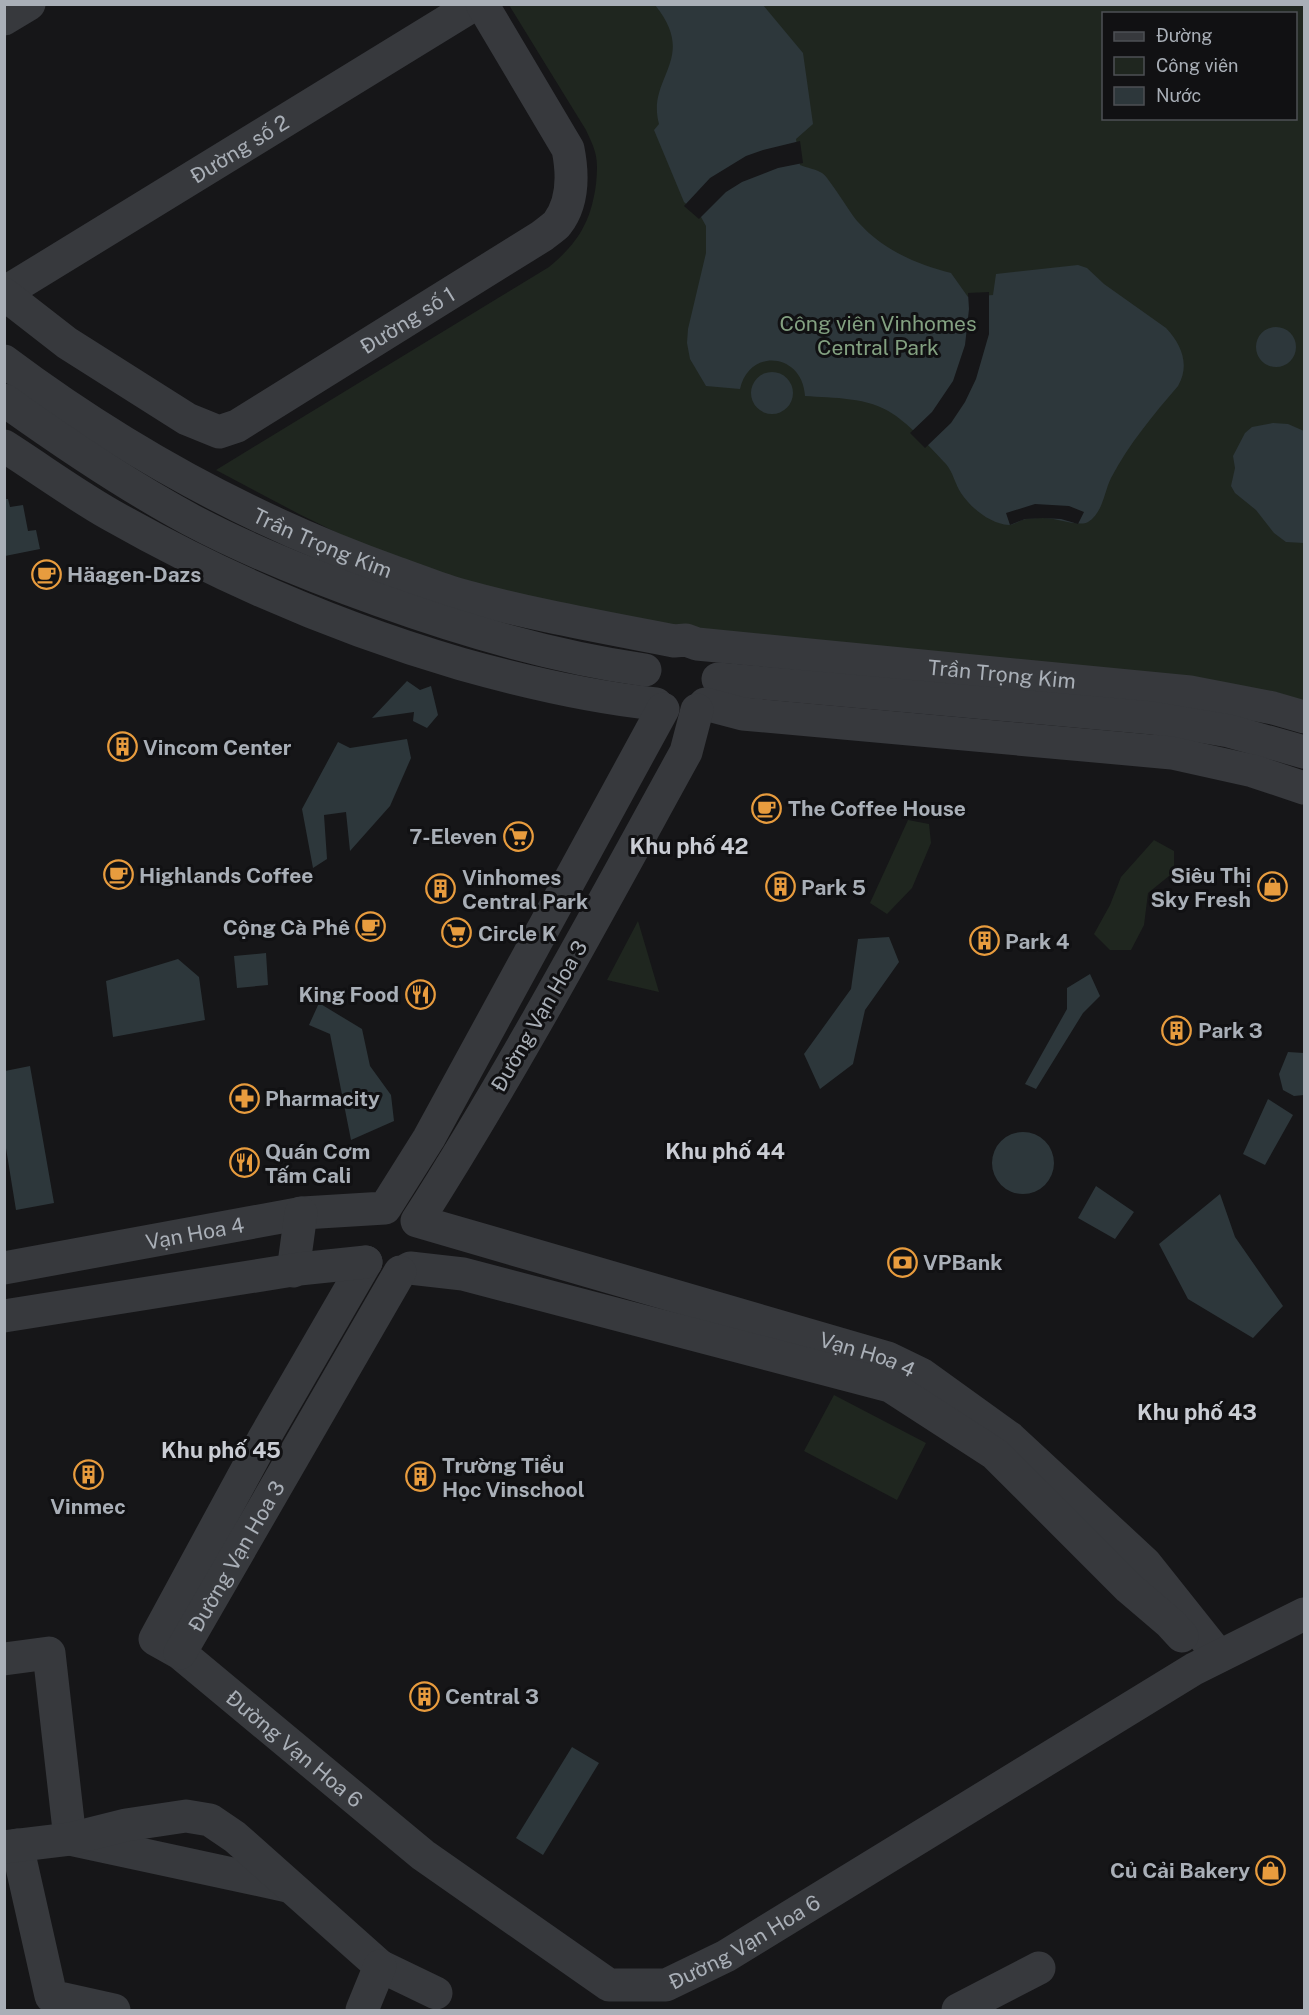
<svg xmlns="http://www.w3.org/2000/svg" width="1309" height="2015" font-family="'Public Sans',sans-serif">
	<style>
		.green { fill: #1f261f; fill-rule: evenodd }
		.water { fill: #2d373b }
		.pier { fill: #161618 }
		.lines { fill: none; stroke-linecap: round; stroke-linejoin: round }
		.minor { stroke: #37393d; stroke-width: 33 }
		.labels { text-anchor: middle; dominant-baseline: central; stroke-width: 6; stroke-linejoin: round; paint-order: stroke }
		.street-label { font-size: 21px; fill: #a9afb7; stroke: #111113 }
		.park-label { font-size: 21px; fill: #83a181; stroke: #111113 }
		.poi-label { font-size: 21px; font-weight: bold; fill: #a9afb7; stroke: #111113; text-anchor: start }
		.neighbourhood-label { font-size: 22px; font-weight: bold; fill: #cacdd4; stroke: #111113 }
	</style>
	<rect width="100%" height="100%" fill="#161618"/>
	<!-- green -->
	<path class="green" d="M509,5H1304V706L683,630L506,597L370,549L299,514L216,470L549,267C578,243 591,222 596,184C597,173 598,163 595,152C593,144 589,137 586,130ZM1104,14H1296V118H1104Z
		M908,820L929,824L931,843L912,888L887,914L870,903Z
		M1154,840L1174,851V872L1148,893L1144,925L1131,950H1110L1094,934L1110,905L1121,877Z
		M638,921L659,992L607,980Z
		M834,1395L926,1443L897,1500L804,1451Z"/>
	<!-- water -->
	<path class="water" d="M655,5H763L803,53L813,124L796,139L800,165C807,168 816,169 822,173C828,176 850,213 858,222C883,250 916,264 951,273L968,297L993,295L996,274L1078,265L1087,268L1104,284L1166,328C1182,345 1190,365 1178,386C1153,415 1129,444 1111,478C1104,492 1103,513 1088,522C1079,527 1056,518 1044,518C1038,518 1031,518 1026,519C1020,520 1014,525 1009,525C990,524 970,507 961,493C955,484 953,472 946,464C933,450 909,424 893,414C869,397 833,398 805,396C803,353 749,347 740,389L706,386L690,359L687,343L688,329L706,253V226L701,217L684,202L654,130L659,124C646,77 699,59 655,5Z
		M1256 347a20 20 0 1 1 40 0a20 20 0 1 1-40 0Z
		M751 393a21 21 0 1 1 42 0a21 21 0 1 1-42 0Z
		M1273,423L1288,424L1304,431V543L1286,542L1274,533L1256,510L1235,493L1231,486L1235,468L1233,456L1245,433L1252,427Z
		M5,499H8L10,507L23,505L28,531L36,530L40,549L5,556Z
		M407,681L420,690L431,686L438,715L427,728L413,721L414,712L372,718Z
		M407,739L411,758L390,806L350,851L346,812L324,815L327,859L313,868L302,809L338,742L350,748Z
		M889,937L899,962L865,1010L853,1064L820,1089L804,1054L851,989L858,939Z
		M266,953L268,985L237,988L234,956Z
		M178,959L199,977L205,1020L113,1037L106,981Z
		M1090,974L1100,996L1083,1013L1036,1089L1025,1084L1067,1009V988Z
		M319,1003L362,1029L370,1066L391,1095L394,1121L351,1140L330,1034L309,1025Z
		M1288,1052L1304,1053V1095L1294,1096L1283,1090L1279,1074Z
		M30,1066L54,1203L16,1210L5,1142V1071Z
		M1268,1099L1293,1115L1265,1165L1243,1154Z
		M992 1163a31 31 0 1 1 62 0a31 31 0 1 1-62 0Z
		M1096,1186L1134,1212L1115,1239L1078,1218Z
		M1220,1194L1235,1237L1283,1306L1253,1338L1188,1299L1159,1244Z
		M572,1747L599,1763L543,1855L516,1838Z"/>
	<!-- pier -->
	<path class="pier" d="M800,141L803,163L778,168L742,182L726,192L699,219L684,206L710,178L746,156L763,150Z
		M989,292V334L976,379L965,402L951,423L925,448L910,433L932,412L953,381L965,345L969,309L968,293Z
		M1035,504L1069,506L1084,512L1078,524L1061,519L1043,518L1025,519L1010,525L1006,513Z"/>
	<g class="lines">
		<!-- minor -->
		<g class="minor">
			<path d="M4,19L29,4"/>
			<path id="s1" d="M4,293L475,4"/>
			<path id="s2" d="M4,294L67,343L187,419L219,432L237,426L542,236C547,232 553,228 557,224C574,202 573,174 568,149L482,4"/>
			<path id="s3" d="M4,361C124,451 256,523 397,573C417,580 437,588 457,594C528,614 602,627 674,641L686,640L697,644L1190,692L1273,708L1304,717"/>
			<path d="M4,400C64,443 126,485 191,520C251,552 315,577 379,600C465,631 554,657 645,670"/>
			<path d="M4,446C40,469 74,494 111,515C222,578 338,628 461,664C525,682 589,697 656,704"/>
			<path d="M718,679L1152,718L1229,731L1304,752"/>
			<path d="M705,704L743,714L1172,753L1253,771L1304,788"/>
			<path id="s4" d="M697,710L686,752C599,910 514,1069 417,1221L888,1358L921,1374L1010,1438L1145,1563L1219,1656"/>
			<path id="s5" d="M366,1262L263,1440L155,1639L180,1653L423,1855L609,1985H666L726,1956L1194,1669L1304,1614"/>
			<path id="s6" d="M4,1268L303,1213L385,1208L429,1138L663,709"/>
			<path d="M410,1268L463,1274L890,1386L995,1454L1129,1588L1170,1623L1182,1636"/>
			<path d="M293,1271L301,1213"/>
			<path d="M4,1316L299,1269L366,1262"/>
			<path id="s7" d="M180,1653L400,1272"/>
			<path d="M4,1659L49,1653L70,1839L288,1886"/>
			<path d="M17,1845L51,1996L114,2010"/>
			<path d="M4,1847L70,1839L126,1825L186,1816L210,1820L235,1837L380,1966L436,1993"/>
			<path d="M362,2010L380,1966"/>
			<path d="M958,2010L1039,1968"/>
		</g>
	</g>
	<!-- icons -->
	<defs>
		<symbol id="cafe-ring" viewBox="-11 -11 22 22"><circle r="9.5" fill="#111113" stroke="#e89c3e" stroke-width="1.5"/><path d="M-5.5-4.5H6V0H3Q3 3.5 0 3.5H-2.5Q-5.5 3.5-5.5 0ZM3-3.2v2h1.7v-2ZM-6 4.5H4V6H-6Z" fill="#e89c3e"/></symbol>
		<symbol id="building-ring" viewBox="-11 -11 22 22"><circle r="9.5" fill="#111113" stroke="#e89c3e" stroke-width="1.5"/><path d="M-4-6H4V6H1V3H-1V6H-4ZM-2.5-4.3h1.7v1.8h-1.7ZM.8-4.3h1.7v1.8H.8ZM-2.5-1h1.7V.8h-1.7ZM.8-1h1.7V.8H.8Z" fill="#e89c3e"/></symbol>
		<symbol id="supermarket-ring" viewBox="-11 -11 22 22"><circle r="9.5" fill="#111113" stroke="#e89c3e" stroke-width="1.5"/><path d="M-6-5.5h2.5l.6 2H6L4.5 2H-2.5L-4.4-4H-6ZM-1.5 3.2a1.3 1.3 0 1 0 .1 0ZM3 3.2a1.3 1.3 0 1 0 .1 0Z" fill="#e89c3e"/></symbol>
		<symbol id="shop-ring" viewBox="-11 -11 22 22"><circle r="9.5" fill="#111113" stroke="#e89c3e" stroke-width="1.5"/><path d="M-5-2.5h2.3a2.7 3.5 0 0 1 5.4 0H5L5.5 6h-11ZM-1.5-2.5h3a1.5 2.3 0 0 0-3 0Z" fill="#e89c3e"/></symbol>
		<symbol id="restaurant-ring" viewBox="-11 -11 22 22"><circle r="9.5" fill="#111113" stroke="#e89c3e" stroke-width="1.5"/><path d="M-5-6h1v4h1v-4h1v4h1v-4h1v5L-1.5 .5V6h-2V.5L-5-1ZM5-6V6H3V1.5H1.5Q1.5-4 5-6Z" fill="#e89c3e"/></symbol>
		<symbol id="pharmacy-ring" viewBox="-11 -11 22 22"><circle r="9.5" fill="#111113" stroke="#e89c3e" stroke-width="1.5"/><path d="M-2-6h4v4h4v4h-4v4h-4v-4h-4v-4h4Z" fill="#e89c3e"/></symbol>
		<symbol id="bank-ring" viewBox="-11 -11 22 22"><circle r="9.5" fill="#111113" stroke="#e89c3e" stroke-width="1.5"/><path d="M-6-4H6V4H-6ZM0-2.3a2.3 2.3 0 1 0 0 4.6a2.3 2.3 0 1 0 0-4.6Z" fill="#e89c3e"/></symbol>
	</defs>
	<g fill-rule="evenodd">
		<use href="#cafe-ring" x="30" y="558" width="33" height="33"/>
		<use href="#building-ring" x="106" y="730" width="33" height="33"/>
		<use href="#cafe-ring" x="750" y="792" width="33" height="33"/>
		<use href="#supermarket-ring" x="502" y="820" width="33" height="33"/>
		<use href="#cafe-ring" x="102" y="858" width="33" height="33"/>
		<use href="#building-ring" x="764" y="870" width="33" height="33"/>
		<use href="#shop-ring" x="1256" y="870" width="33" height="33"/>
		<use href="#building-ring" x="424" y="872" width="33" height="33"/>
		<use href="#cafe-ring" x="354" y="910" width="33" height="33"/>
		<use href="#supermarket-ring" x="440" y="916" width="33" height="33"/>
		<use href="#building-ring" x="968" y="924" width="33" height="33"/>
		<use href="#restaurant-ring" x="404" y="978" width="33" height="33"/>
		<use href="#building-ring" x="1160" y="1014" width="33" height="33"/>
		<use href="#pharmacy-ring" x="228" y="1082" width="33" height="33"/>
		<use href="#restaurant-ring" x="228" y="1146" width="33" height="33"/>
		<use href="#bank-ring" x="886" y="1246" width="33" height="33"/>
		<use href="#building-ring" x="72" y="1458" width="33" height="33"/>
		<use href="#building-ring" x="404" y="1460" width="33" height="33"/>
		<use href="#building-ring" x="408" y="1680" width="33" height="33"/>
		<use href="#shop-ring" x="1254" y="1854" width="33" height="33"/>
	</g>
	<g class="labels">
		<!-- street labels -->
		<g class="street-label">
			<text stroke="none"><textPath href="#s1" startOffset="276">Đường số 2</textPath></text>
			<text stroke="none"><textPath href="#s2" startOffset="476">Đường số 1</textPath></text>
			<text stroke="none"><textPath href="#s3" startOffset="368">Trần Trọng Kim</textPath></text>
			<text stroke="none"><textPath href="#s3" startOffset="1064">Trần Trọng Kim</textPath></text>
			<text transform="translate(539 1016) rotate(-60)">Đường Vạn Hoa 3</text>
			<text stroke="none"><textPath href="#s6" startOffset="194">Vạn Hoa 4</textPath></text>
			<text stroke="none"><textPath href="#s4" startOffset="1054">Vạn Hoa 4</textPath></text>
			<text stroke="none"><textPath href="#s7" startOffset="112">Đường Vạn Hoa 3</textPath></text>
			<text stroke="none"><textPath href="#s5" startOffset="610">Đường Vạn Hoa 6</textPath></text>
			<text stroke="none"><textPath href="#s5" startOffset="1150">Đường Vạn Hoa 6</textPath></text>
		</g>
		<!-- park labels -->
		<g class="park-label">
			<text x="878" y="323">Công viên Vinhomes<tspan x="878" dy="24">Central Park</tspan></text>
		</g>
		<!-- poi labels -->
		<g class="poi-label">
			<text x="67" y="574">Häagen-Dazs</text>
			<text x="143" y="747">Vincom Center</text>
			<text x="788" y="808">The Coffee House</text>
			<text x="497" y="836" text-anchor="end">7-Eleven</text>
			<text x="139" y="875">Highlands Coffee</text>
			<text x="1251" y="875" text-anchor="end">Siêu Thị<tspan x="1251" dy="24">Sky Fresh</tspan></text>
			<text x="462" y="877">Vinhomes<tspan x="462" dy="24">Central Park</tspan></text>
			<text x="801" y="887">Park 5</text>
			<text x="350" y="927" text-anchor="end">Cộng Cà Phê</text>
			<text x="478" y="933">Circle K</text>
			<text x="1005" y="941">Park 4</text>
			<text x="399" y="994" text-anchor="end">King Food</text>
			<text x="1198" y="1030">Park 3</text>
			<text x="265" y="1098">Pharmacity</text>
			<text x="265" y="1151">Quán Cơm<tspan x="265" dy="24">Tấm Cali</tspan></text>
			<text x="923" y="1262">VPBank</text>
			<text x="442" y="1465">Trường Tiểu<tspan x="442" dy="24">Học Vinschool</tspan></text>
			<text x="88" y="1506" text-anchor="middle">Vinmec</text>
			<text x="445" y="1696">Central 3</text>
			<text x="1250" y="1870" text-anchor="end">Củ Cải Bakery</text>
		</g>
		<!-- neighbourhood labels -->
		<g class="neighbourhood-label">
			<text x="689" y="846">Khu phố 42</text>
			<text x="725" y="1151">Khu phố 44</text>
			<text x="1197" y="1412">Khu phố 43</text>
			<text x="221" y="1450">Khu phố 45</text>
		</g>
	</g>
	<!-- border -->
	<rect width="1309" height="2015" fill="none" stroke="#a9afb7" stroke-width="12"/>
	<!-- legend -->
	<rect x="1102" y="12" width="195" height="108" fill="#111113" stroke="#4e5055" stroke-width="1.5"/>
	<rect x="1114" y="32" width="30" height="9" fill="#37393d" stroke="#4e5055" stroke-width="1.5"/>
	<text x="1156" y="42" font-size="18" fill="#a9afb7">Đường</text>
	<rect x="1114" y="57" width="30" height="18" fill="#1f261f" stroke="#4e5055" stroke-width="1.5"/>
	<text x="1156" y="72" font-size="18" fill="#a9afb7">Công viên</text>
	<rect x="1114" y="87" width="30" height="18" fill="#2d373b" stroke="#4e5055" stroke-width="1.5"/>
	<text x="1156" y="102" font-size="18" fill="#a9afb7">Nước</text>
</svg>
